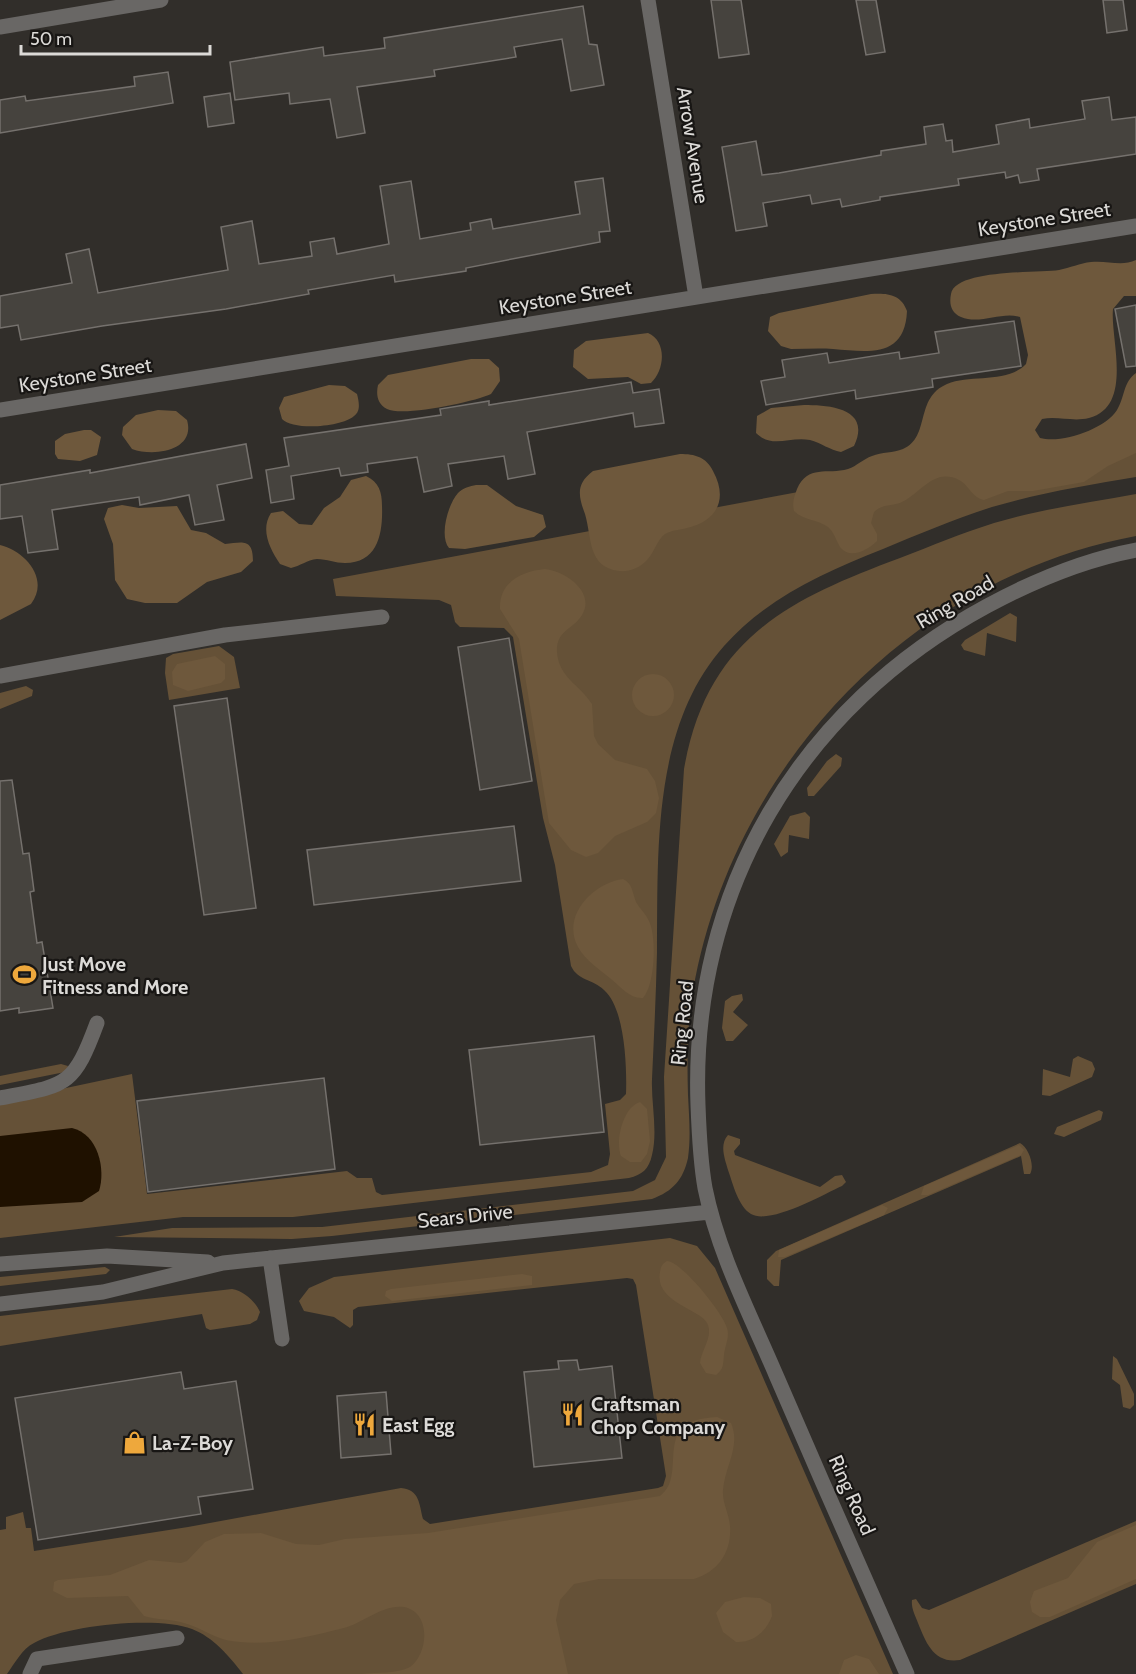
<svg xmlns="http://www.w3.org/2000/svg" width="1136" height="1674" font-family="Cabin,sans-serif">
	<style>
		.green { fill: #655137 }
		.forest { fill: #6e583c }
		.water { fill: #1f1100 }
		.building { fill: #46433e; stroke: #75716d; stroke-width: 1.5 }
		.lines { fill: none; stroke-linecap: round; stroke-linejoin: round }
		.minor { stroke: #696765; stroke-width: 15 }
		.labels { text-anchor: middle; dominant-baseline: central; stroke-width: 4.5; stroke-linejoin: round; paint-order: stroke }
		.street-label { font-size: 20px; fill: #dcdad7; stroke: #181614 }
		.poi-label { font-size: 20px; font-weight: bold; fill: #dcdad7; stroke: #181614; text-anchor: start }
	</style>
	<rect width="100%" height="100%" fill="#312e2a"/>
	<!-- green -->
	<path class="green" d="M1136,429V477C1088,485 1039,493 992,507C955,519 919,534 883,549C823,573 768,597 724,646C652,727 658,850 657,952C656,994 654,1037 652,1079C651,1103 658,1131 652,1155C649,1169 642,1175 629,1178L293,1217H183L0,1238V1102L132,1074L147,1194L347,1171L357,1178H372L376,1192L382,1195L591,1172L608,1165L610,1154L605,1104L620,1100L626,1094C627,1067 625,1008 604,990C593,979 578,981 571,966L555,865L543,818L513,637L504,628L460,627L455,622L451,605L439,600L336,596L333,579Z
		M1136,494V536C910,578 732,766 693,991C687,1026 687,1060 688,1095C689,1116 691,1137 688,1158C683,1180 673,1191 652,1199L332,1236L292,1239L114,1237L172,1228L322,1227L633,1191L655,1180L666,1157L664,1077L684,769C707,639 787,600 900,558C931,546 962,533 994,523C1040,509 1089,503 1136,494Z
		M1010,613L1017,617L1016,642L987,633L985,656L964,650L961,645L965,640Z
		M219,646L234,657L240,688L169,700L165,673L166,658L173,654Z
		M26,686L33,690L32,696L0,709V693Z
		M836,754L842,758L841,766L814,796H808L807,788L827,761Z
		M805,812L810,817L809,839L789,835L788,852L781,857L774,844L790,816Z
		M742,994L743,1000L733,1012L748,1025L733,1041H726L722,1028L725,1001L732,996Z
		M1078,1056L1092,1062L1095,1069L1092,1077L1050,1096L1042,1095L1043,1069L1070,1077L1073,1059Z
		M61,1064L68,1066L65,1072L0,1085V1076Z
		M1099,1110L1103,1112L1101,1120L1064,1137L1054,1134L1057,1127Z
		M728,1135L740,1139V1144L734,1151L735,1155L820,1187L835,1176L842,1175L846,1182L842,1186C822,1195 770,1225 751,1214C738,1206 733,1184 728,1170C725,1159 719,1145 728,1135Z
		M1020,1143C1029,1148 1035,1166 1030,1174H1024L1021,1156L781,1260L779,1286H774L767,1279V1260L776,1251Z
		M670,1238L697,1246L715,1268L893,1674H243C229,1656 213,1637 192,1629C157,1616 67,1625 34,1643C22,1649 15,1663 7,1674H0V1530L6,1529V1517L23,1512L26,1528H31L34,1551L188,1527L401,1488C420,1490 419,1504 423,1519L430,1524L658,1488L663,1486L666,1476L636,1285L633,1279L627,1278L358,1307L353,1310V1325L350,1328L334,1317L304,1311L299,1301L309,1288L334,1277Z
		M105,1267L110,1270L106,1274L0,1286V1277Z
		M232,1289C244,1291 255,1301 260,1312L257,1320L250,1324L210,1330L206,1328L202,1314L0,1346V1316Z
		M1113,1356L1117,1359L1134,1394V1405L1130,1409L1123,1407L1120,1385L1112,1379Z
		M1136,1521V1584L960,1660C934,1664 926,1643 918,1623C915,1615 911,1608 912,1600L916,1599L922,1608L929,1610Z"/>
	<!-- forest -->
	<path class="forest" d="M1136,260V296H1124L1113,309C1110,339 1134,406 1089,418C1073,422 1058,416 1042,419L1035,430L1040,438C1062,444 1105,429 1117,410C1125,397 1123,382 1136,373V453L1108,466L1084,482L1033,491H1008L984,500C972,498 969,485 959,480C933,467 920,495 900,503C891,506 882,504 874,512L871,523L877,534V541C868,550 850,560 840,547C836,540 834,532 828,527C817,519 804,521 794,511C792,503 794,497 797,489C808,464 827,475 848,469C857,466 863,459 872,456C882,452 893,453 903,449C931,437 914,398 947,384C971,374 1007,384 1026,364L1028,355L1020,317C1002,311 980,325 961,317C951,313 949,304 951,294C955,269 1039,273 1059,270C1070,268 1080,263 1091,262C1107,260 1121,267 1136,260Z
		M871,294C887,293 901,294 907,311C905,358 869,352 833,349C819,348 805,349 791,349L781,346L768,331L770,317L779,313Z
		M648,333C667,341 665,370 651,383L641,384L628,377L588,379L573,367L574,350L586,341Z
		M471,359H489L499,368L500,381L491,394C474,402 403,417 387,409C377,404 376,394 378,385L388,375Z
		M329,385L345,386L357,394C359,402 361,411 354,416C342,427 293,431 282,419L279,408L284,397Z
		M804,405C829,405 872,408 854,446L841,452C830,450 821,443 810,440C790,436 772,449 756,433L757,416L771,408Z
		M158,410L176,411L187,420C196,451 154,457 132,449L122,435L123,427L136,415Z
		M84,430H91L101,437L97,455L80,461L58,459L55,454V441L65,434Z
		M680,454C695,454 706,457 713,471C728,498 718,521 687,528C680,530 672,530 665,534C656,541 655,552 647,560C640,568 629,572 619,571C587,567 592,537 585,514C578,495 576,484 593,471Z
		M366,476C379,482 382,492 382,506C383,533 378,563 345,563C335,563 327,559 317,559C307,560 300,566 291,568L280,564C270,549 260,530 271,513L283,511L299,524L312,525L324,508L340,497L351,480Z
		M476,485H487L516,506L543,515L546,527L534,537L465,549L449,548C439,536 448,504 458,493C463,488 470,486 476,485Z
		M122,505L139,508L177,506L191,530L206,533L225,544C241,543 253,537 253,561L241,572L207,582L177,603H145L127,599L115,580L113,544L104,519L108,508Z
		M0,545C25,551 50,579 31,604L0,620Z
		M545,569C565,571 596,592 582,615C573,630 556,630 557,652C559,678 579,684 592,704L594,736L598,744L615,760L647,769L655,781L659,798L656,813L647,822L615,836L598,853L586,857L571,850L549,823L519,639L500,609C499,582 522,571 545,569Z
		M215,656L225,664V679L221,683L188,691L173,685L172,672L177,664Z
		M632 695a21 21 0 1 1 42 0a21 21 0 1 1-42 0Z
		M623,879C633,884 632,892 636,902C640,909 646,914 649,921C657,937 655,985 643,998C630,999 621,987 611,979C600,970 585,960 578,947C561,916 593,883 623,879Z
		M640,1102L647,1109L650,1141L647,1154L641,1162H630L621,1156C615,1141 623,1107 640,1102Z
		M1019,1145L1024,1150L1021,1155L928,1195H921L924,1186Z
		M882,1205L888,1208L884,1215L785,1257H778L779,1250Z
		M667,1261C681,1261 723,1313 727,1328C730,1337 725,1345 724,1355C723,1364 724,1369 716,1375L706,1373L700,1363C701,1350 714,1336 707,1323C700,1309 654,1302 660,1272C661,1266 662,1264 667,1261Z
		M522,1274L532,1276V1285L392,1301L385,1296L386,1291L391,1289Z
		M717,1417L731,1423C741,1446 725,1466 723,1490C722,1503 729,1513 730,1526C732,1552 718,1572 694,1579H599L574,1584L560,1600L556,1620L568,1674H361C377,1672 397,1674 410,1667C429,1653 431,1612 404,1607C383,1604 363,1623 344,1628C308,1637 263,1648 226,1640C211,1636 199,1627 184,1623C171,1619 157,1620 144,1616L128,1596L67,1598L53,1591L54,1582L58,1580L110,1575L149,1560L181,1563L187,1561L205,1542L224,1534L261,1533L296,1544L319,1545L345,1539L428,1533L660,1496C690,1474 648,1420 717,1417Z
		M1136,1525V1579L1050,1617H1040L1032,1612L1030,1602L1034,1591L1068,1578L1097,1542Z
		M744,1597L760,1598L771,1604L772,1616C766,1632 753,1643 736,1642L723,1632L716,1613L725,1602Z
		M856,1655L869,1659L879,1674H839L844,1660Z"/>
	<!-- water -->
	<path class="water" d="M72,1128C98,1134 106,1169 99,1191L82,1202L0,1207V1136Z"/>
	<!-- building -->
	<path class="building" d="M711,0H741L749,54L719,58Z
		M856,0H876L885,52L866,55Z
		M1103,0H1123L1127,30L1107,33Z
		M583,6L589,44L597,45L604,85L571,91L562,39L514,47L516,57L434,70L435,76L357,87L365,133L337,138L330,99L290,104L289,93L235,100L230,62L323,47L324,56L385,48L384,38Z
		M168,72L173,103L0,133V100L25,96L26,101L135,86L134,77Z
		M230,93L234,123L208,127L204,97Z
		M1109,97L1112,120L1136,117V154L1037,169L1039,180L1020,183L1018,175L1006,178L1005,172L958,179L959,185L880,197V200L842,207L840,199L812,204L810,195L763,203L767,226L736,231L722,147L756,141L762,175L779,173L881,155V151L926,144L924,127L943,124L946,141L952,140L953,152L999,144L996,125L1029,119L1030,128L1085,119L1082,101Z
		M603,178L610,231L599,232L600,242L466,268V271L395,282L394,275L308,290L309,294L226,309L102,326L21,340L18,325L0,328V296L72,283L66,254L89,249L98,293L228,270L221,227L252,221L259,264L312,256L310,242L334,238L337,254L389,244L380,186L411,181L420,239L471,230L470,223L491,219L493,229L580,214L575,182Z
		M1136,305V366L1126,367L1115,309Z
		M1014,321L1021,366L932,379L933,387L856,399L855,390L766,405L761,381L785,377L782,360L827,353L829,363L899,352L900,359L939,353L935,332Z
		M631,382L633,393L659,389L664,423L635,427L633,413L527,432L535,474L508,479L504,456L448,464L452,486L424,492L417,457L367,464L368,472L341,476L339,468L291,476L294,499L271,503L266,470L289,466L284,438L441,415L440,409L489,401V405Z
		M246,444L252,478L217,485L224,520L195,525L189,495L140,505L139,497L52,510L58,549L28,553L22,516L0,519V485L90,470V473Z
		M509,638L532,781L480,790L458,647Z
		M227,698L256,908L204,915L174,706Z
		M12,780L23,854L29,853L34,891L30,892L37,943L42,942L53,1008L19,1013V1008L0,1011V781Z
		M514,826L521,881L314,905L307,850Z
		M594,1036L604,1132L480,1145L469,1050Z
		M324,1078L335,1169L148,1192L137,1101Z
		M577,1360L579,1370L612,1366L622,1458L534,1467L524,1372L559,1369L558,1361Z
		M181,1372L184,1389L236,1381L253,1489L198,1497L201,1514L38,1540L15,1398Z
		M386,1392L391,1454L341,1458L337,1396Z"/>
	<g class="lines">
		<!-- minor -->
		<path class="minor" d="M648,0L696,297
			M0,27L161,0
			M0,410L1136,226
			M0,676L225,635L382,617
			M0,1098C66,1085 73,1088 97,1023
			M270,1258L282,1339
			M0,1264L107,1256L208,1262
			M0,1304L103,1292L223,1263L710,1212
			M30,1674L37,1659L177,1638
			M907,1674C863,1574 819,1475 776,1375C750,1314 718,1253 705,1188C700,1160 699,1132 698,1105C690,890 800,707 987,606C1035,580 1083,560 1136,550"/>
	</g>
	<!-- icons -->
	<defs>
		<symbol id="stadium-bare" viewBox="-9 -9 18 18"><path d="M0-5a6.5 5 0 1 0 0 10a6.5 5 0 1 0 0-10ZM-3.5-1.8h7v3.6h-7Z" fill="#eea83c" stroke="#181614" stroke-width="2.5" paint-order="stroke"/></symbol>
		<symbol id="restaurant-bare" viewBox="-9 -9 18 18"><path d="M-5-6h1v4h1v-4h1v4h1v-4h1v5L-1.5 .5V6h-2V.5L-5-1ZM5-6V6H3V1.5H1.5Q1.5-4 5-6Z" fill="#eea83c" stroke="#181614" stroke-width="2.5" paint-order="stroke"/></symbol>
		<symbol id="shop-bare" viewBox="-9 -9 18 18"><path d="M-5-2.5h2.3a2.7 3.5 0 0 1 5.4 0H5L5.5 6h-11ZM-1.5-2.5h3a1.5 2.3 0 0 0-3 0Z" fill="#eea83c" stroke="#181614" stroke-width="2.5" paint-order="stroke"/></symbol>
	</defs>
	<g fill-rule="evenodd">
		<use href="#stadium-bare" x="8" y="958" width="33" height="33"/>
		<use href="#restaurant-bare" x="556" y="1398" width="33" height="33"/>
		<use href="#restaurant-bare" x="348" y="1408" width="33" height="33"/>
		<use href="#shop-bare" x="118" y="1426" width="33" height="33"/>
	</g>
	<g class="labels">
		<!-- street labels -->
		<g class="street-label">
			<text transform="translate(693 145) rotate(81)">Arrow Avenue</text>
			<text transform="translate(1044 219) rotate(-9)">Keystone Street</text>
			<text transform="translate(565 297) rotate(-9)">Keystone Street</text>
			<text transform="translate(85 375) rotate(-9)">Keystone Street</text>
			<text transform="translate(955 602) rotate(-30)">Ring Road</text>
			<text transform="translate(682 1023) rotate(-84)">Ring Road</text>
			<text transform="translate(465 1216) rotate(-6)">Sears Drive</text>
			<text transform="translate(852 1495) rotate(66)">Ring Road</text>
		</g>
		<!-- poi labels -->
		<g class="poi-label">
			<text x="42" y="964">Just Move<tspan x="42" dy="23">Fitness and More</tspan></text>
			<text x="591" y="1404">Craftsman<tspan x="591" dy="23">Chop Company</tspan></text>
			<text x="382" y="1425">East Egg</text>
			<text x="152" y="1443">La-Z-Boy</text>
		</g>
	</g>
	<!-- scale -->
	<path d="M21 45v9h189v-9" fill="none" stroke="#dcdad7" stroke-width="3"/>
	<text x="30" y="45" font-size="18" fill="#dcdad7" stroke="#181614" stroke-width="4.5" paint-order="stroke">50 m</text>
</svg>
